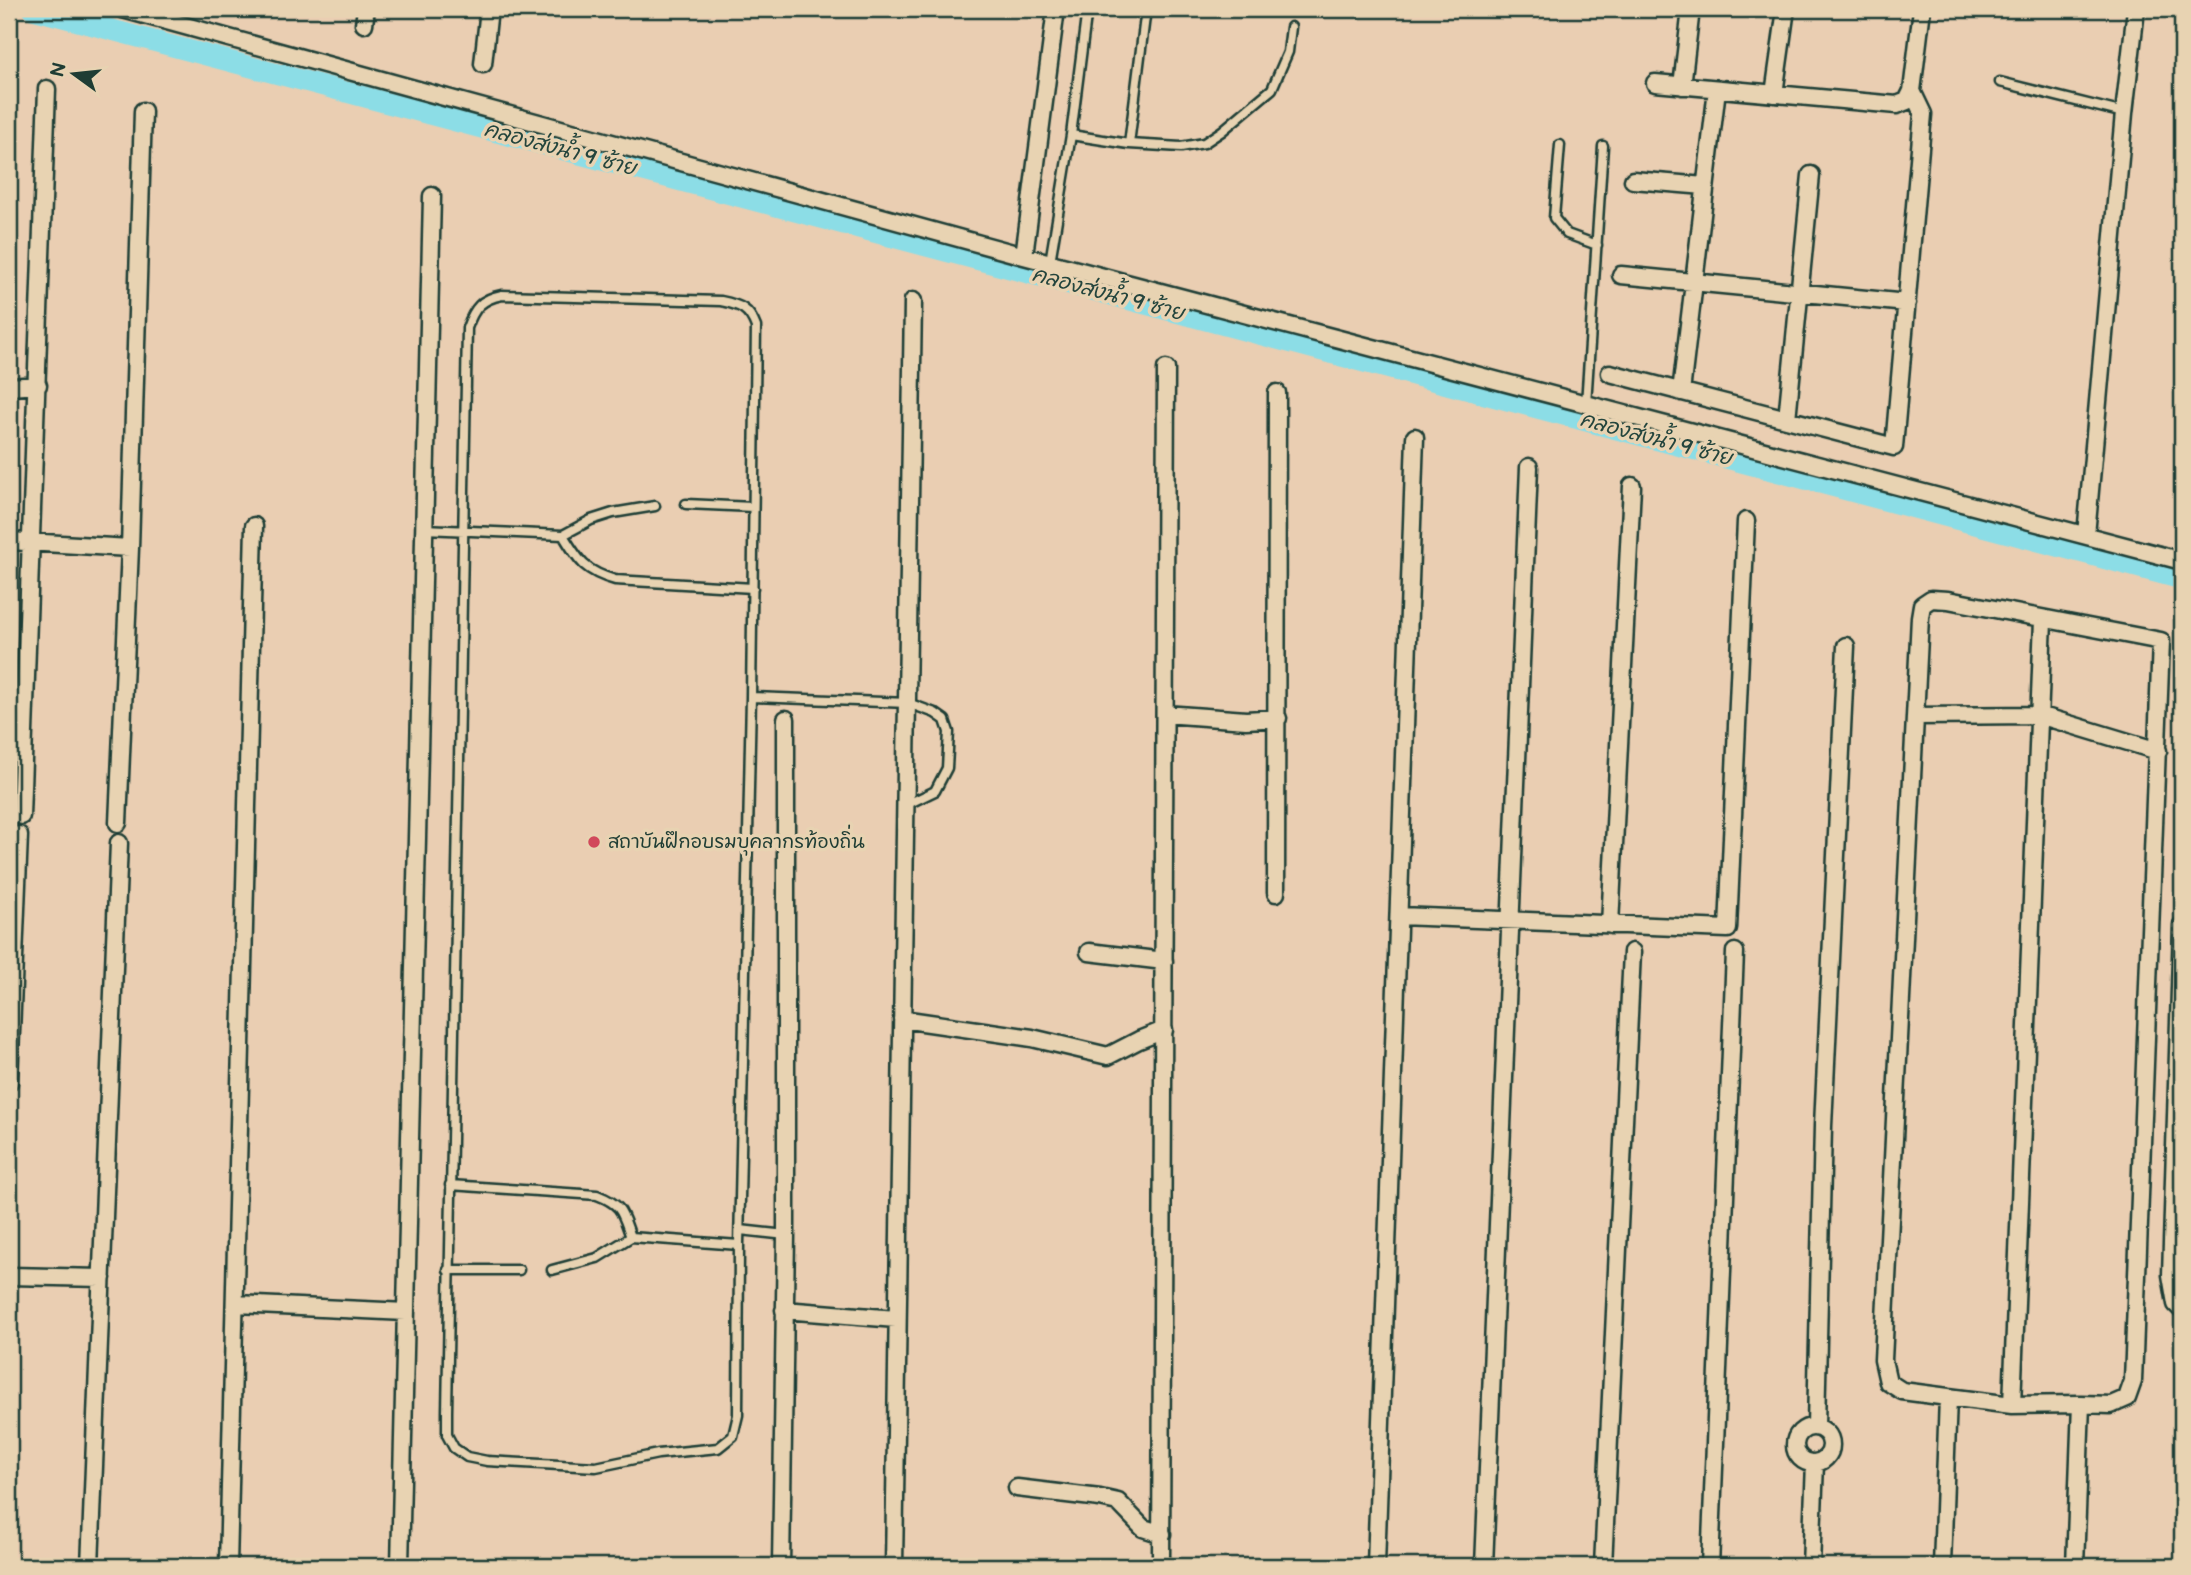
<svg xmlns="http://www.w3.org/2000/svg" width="2191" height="1575" font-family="'Balsamiq Sans','Playpen Sans Thai',sans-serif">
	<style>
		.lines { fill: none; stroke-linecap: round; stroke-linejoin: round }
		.canal { stroke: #8cdde6; stroke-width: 21 }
		.lane-casing { stroke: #1f3d34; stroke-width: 13 }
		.street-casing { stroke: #1f3d34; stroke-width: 21 }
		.lane { stroke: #e8d3b2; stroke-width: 8 }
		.street { stroke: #e8d3b2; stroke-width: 16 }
		.poi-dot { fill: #d1495b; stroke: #e8d3b2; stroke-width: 2.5 }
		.labels { text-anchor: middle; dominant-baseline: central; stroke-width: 7; stroke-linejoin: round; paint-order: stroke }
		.poi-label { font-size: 19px; fill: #1f3d34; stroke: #e8d3b2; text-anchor: start }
		.water-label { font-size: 21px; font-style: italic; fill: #24453d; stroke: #e8d3b2 }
	</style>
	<rect width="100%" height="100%" fill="#eaceb2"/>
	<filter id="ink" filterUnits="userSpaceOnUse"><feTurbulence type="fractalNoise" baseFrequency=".0143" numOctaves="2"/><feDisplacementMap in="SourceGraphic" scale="14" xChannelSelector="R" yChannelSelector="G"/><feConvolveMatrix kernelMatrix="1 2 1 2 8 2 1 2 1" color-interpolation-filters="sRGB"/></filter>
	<g filter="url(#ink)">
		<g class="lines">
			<!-- canal -->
			<path class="canal" d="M33,9L2182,579"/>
			<defs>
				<path id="lane" d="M2000,82L2124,113
					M1071,135L1129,144L1181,147L1204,143L1222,131L1272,89L1288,52L1291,27
					M1129,144L1146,9
					M1560,145L1554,218L1567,234L1597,245
					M1050,262L1071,135L1087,9
					M1586,404L1603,146
					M686,504L753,507
					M424,529L563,535L591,520L613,513L655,506
					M563,535C579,561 584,571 615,580L753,588
					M751,697L908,703L935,713L945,720L949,732L947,768L935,791L906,805
					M450,1185L597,1195C623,1205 622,1213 631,1237
					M740,1230L786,1235
					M448,1270H519
					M552,1270L597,1258L631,1237L739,1245L751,697L756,327C749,308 740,305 721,301L502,295C481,299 474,308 467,328L447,1412V1435L454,1448L467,1457L487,1461L596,1467L658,1454L718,1448L733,1436L738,1415L739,1245"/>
				<path id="street" d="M123,9L1024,256L2182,561
					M364,24L366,9
					M483,64L489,9
					M1655,83L1897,105L1907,101L1912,91L1922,9
					M1682,86L1691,9
					M1774,94L1786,9
					M1633,180L1705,186
					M1024,256L1056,9
					M1621,275L1907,303
					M1610,373L1894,447L1923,114L1912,91
					M9,387L38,385
					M1681,392L1717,89
					M1787,419L1811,175
					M2086,535L2124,113L2136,9
					M9,541L130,548
					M1165,714L1246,720L1278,718
					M1916,716L2039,715L2158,751
					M21,816L47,89
					M118,823L130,548L143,111
					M1276,893L1277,393
					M1399,916L1728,929L1746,521
					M1610,925L1632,486
					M2182,925L2171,1275L2176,1304L2182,1310
					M1089,952L1164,961
					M902,1019L1032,1038L1108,1056L1139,1040L1164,1030
					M9,1082L19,835
					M9,1276L102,1278
					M236,1304L406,1312
					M784,1310L896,1319
					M1948,1397L2012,1405L2081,1404
					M2012,1405L2043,620
					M1816,1426L1823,1126L1846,646
					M1795 1445a18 18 0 1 1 36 0a18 18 0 1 1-36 0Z
					M1017,1488L1100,1498L1118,1502L1143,1528L1162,1534
					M90,1566L119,843
					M228,1566L254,526
					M400,1566L432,196
					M781,1566L786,1235V719
					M894,1566L913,301
					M1161,1566L1166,369
					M1376,1566L1415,437
					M1484,1566L1529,467
					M1603,1566L1632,952
					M1710,1566L1735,952
					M1811,1566L1815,1463
					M1942,1566L1948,1397L1902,1391L1888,1382L1883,1360L1920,617L1922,605L1931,599L1948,600L2161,641L2133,1381L2127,1398L2111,1405L2081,1404L2075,1566"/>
			</defs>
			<!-- lane casing -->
			<use href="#lane" class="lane-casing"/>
			<!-- street casing -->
			<use href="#street" class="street-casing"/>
			<!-- lane -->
			<use href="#lane" class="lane"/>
			<!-- street -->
			<use href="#street" class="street"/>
		</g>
	</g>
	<!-- markers -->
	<circle class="poi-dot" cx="594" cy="842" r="7"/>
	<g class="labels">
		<!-- poi labels -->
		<g class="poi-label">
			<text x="608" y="842">สถาบันฝึกอบรมบุคลากรท้องถิ่น</text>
		</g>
		<!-- water labels -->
		<g class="water-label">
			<text transform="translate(560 149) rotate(15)">คลองส่งน้ำ 9 ซ้าย</text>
			<text transform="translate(1108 294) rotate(15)">คลองส่งน้ำ 9 ซ้าย</text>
			<text transform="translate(1656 439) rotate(15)">คลองส่งน้ำ 9 ซ้าย</text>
		</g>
	</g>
	<!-- margin -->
	<rect width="2191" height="1575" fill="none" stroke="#e8d3b2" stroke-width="35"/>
	<rect x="18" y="18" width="2156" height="1540" fill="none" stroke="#1f3d34" stroke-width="2.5" filter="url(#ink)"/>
	<!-- north arrow -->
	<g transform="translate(74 74) rotate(285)" stroke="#e8d3b2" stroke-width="5" paint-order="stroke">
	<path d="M0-5L12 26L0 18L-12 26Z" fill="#1f3d34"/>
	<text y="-10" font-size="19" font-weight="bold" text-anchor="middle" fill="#1f3d34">N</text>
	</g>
</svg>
